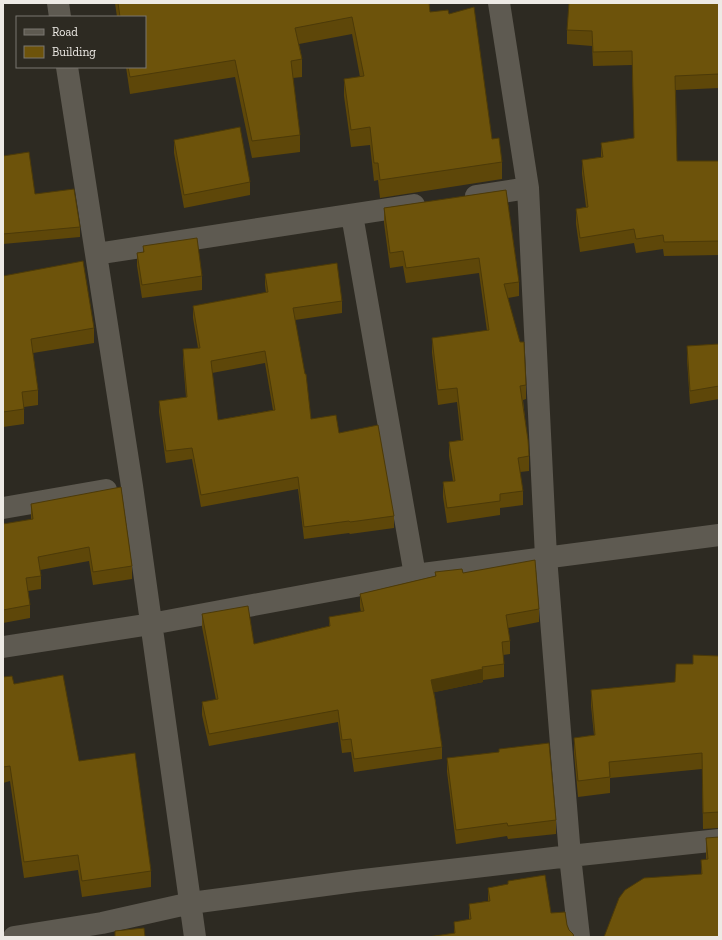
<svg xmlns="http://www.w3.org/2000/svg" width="722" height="940" font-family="'Zilla Slab',serif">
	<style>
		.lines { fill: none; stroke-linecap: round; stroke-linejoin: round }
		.minor { stroke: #5e5a51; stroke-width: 22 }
		.wall { fill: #5e4709; fill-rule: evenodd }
		.shaded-wall { fill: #4c3a08 }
		.building { fill: #6d530b; stroke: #4c3a08; fill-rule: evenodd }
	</style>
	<rect width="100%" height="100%" fill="#2d2a22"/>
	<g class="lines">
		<!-- minor -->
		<path class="minor" d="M58,3L60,17
			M499,3L528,188L546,557L570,856L579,937
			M67,67L132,486L195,937
			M476,196L528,188
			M352,215L415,575
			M96,254L414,205
			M3,508L106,490
			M3,647L151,624L415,575L719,535
			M14,937L102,923L191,903L355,881L570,856L719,840"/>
	</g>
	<!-- wall -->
	<path class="wall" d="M115,3H429L430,12L449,14L492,139L502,162V179L380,198L378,180L374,181L370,145L351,147L344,96V79L360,77L352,34L299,44L302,59V77L293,78L300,135V152L252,158L235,77L130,94L126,67H145V17H117Z
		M719,3V88L676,90L677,161H719V255L664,256L663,249L636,253L634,243L580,252L576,224V209L586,207L582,174V160L601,157V143L634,138L632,65L593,66L592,46L567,44V30Z
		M174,140L250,182V195L184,208L174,153Z
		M3,156L35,194L80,227V237L3,244Z
		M506,190L519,282V296L508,298L526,385V399L523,400L529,456V471L520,472L523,491V505L500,508V515L447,523L443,497V482L453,481L449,456V442L461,440L457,402L438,405L432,353V338L487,331L479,273L406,283L403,266L390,268L384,223V208Z
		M143,246L202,276V290L142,298L137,266V253L143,252Z
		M265,274L342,301V313L295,320L311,419L339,433L394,516V528L350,534L349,533L304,539L298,489L201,507L192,459L166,463L159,412V401L186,397L183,361V349L198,348L193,318V306L266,293L265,285ZM265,363L273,410L218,420L212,373Z
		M3,276L94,328V343L33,353L38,390V405L24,407V424L3,427Z
		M719,344V399L690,404L687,359V346Z
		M31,504L132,566V579L93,585L89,561L40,570L41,576V589L28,591L30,605V618L3,623V524L31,520Z
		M435,572L463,573L539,609V622L508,628L510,641V654L503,655L504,664V677L483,680V682L434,692L442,747V759L354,772L351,752L342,753L338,722L209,746L202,715V702L216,700L202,627V614L254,644L329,626V617L361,612L360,607V594L435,576Z
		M719,656V828L703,829L702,769L610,778V793L578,797L574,753V738L594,735L591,706V690L675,682L693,664Z
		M3,677L14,684L79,761L151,871V887L82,897L78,870L24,878L10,781L3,783Z
		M447,758L556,820V834L508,839L507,836L456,844L447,772Z
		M706,838L719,937L701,874V860H706Z
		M488,888L551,913L567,925L569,930L454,933V922L469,920V904L488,901Z"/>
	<!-- shaded-wall -->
	<path class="shaded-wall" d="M483,669V682L431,693V680Z"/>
	<!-- building -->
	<path class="building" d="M118,3H429L430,12L448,10L449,14L474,7L492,139L499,138L502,162L380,180L378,163H374L370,127L351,130L344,79L364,76L352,17L295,28L302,59L291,61L300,135L252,141L235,60L130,77L128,67H145V17H120Z
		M569,3H719V74L675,76L677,161H719V241L664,242L663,235L636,239L634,229L580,238L576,209L588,207L582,160L603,157L601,143L634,138L632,51L593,52L592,31L567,30Z
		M240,127L250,182L184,195L174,140Z
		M29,152L35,194L74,189L80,227L3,234V156Z
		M506,190L519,282L504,284L520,342H524V344L526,385L520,386L528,440L529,456L518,458L523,491L500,494V501L447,508L443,482L455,481L449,442L463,440L457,388L438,390L432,338L489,330L479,258L406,268L403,251L390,253L384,208Z
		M197,238L202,276L142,285L137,253L144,252L143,246Z
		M83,261L94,328L31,339L38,390L22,392L24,409L3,412V276Z
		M337,263L342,301L293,308L305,374H306L311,419L336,415L339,433L378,425L394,516L350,522L349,521L304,527L298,477L201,495L192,448L166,451L159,401L187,397L183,349L200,348L193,306L268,292L265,274ZM265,351L275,410L218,420L211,361Z
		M719,344V386L690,391L687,346Z
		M121,487L132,566L93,572L89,547L38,557L41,576L26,578L30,605L3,610V524L33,519L31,504Z
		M535,560L539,609L506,615L510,641L502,642L504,664L482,667L483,669L431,680L435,699L442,747L354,759L351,739L342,740L338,710L209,734L202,702L218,699L202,614L248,606L254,644L330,626L329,617L364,611L360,594L436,576L435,572L462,569L463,573Z
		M693,655L719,656V812L703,813L702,753L609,762L610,777L578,781L574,738L595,735L591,690L675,682L676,664H693Z
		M63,675L79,761L135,753L151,871L82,881L78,855L24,862L10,766L3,767V677L12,676L14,684Z
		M549,743L556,820L508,826L507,823L456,830L447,758L499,752V749Z
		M719,837V937H604L619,898L625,890L644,878L702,874L701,860L708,859L706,838Z
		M545,875L551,913L565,912L567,925L569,930L573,934L574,937H428L455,933L454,922L471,919L469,904L490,901L488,888L508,884V881Z
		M144,928L145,937H115V931Z"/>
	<!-- border -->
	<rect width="722" height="940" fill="none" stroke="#edeae5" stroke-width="8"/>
	<!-- legend -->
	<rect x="16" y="16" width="130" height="52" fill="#2d2a22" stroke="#7a7770"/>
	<rect x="24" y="29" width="20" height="6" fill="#5e5a51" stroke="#7a7770"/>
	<text x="52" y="36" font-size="12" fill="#edeae5">Road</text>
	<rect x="24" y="46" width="20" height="12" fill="#6d530b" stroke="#7a7770"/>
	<text x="52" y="56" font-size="12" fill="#edeae5">Building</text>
</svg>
